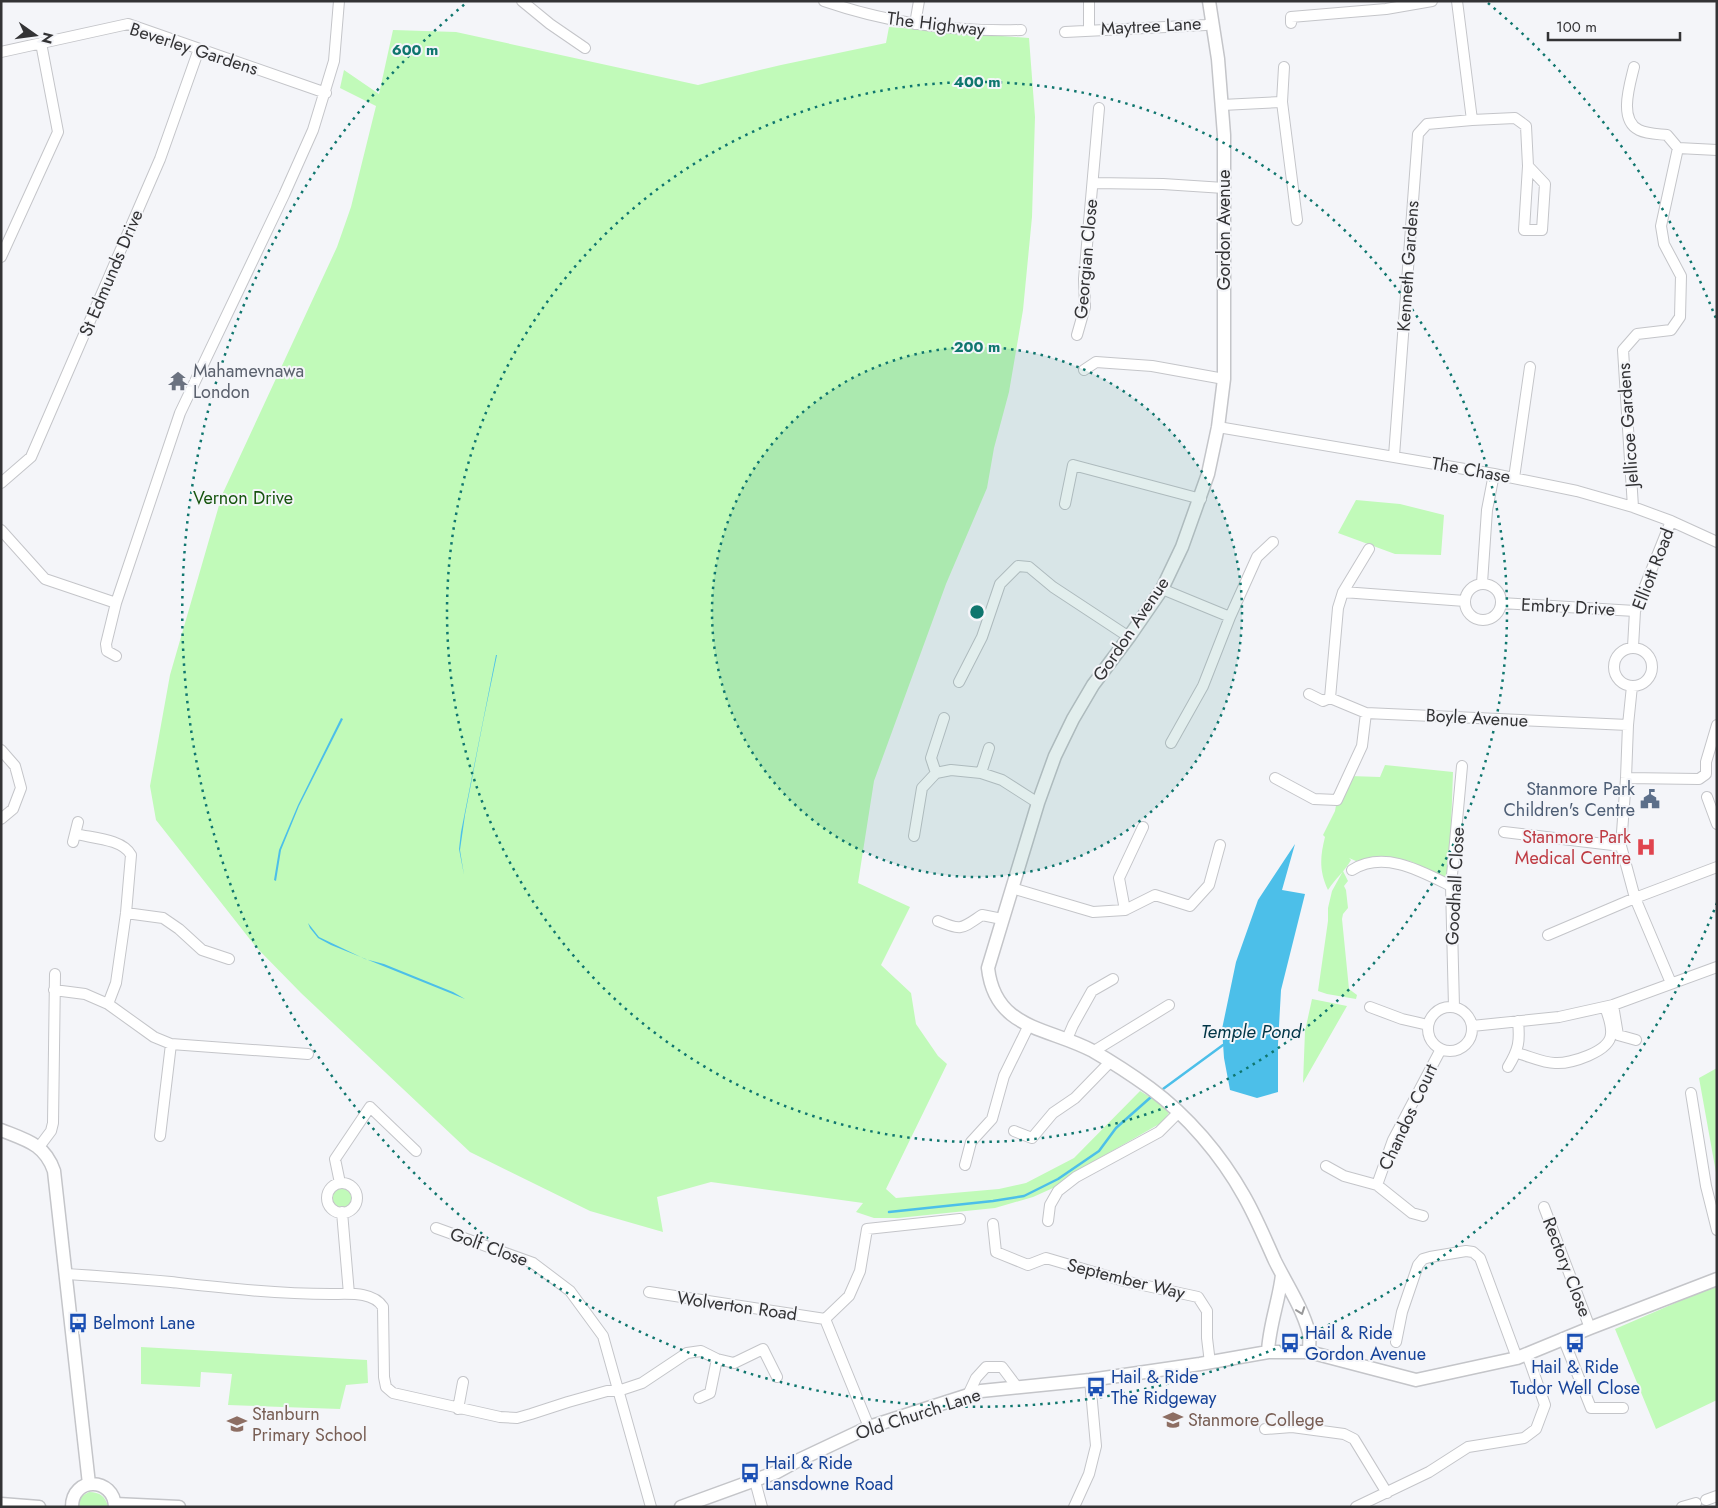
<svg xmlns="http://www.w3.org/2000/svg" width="1718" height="1508" font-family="Jost,sans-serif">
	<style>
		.green { fill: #c1fab9 }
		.water { fill: #4cbfe9 }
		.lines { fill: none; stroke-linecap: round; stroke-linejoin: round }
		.stream { stroke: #4cbfe9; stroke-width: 2.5 }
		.minor-casing { stroke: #c4c5c9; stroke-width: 12 }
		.tertiary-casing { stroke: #c4c5c9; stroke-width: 15 }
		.minor { stroke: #fff; stroke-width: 10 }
		.tertiary { stroke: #fff; stroke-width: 12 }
		.oneway { stroke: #99999a }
		.ring { fill: none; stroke: #0f766e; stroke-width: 2.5; stroke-dasharray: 2.5 5 }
		.labels { text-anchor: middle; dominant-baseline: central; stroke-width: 4; stroke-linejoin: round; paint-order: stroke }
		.street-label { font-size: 18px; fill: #333335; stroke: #f4f5f9 }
		.worship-label { font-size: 18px; fill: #5b616d; stroke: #f4f5f9; text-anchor: start }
		.park-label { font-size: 18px; fill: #17550f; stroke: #f4f5f9 }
		.service-label { font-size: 18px; fill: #4e5e75; stroke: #f4f5f9; text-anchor: end }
		.health-label { font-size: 18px; fill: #be3a42; stroke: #f4f5f9; text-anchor: end }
		.transit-label { font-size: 18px; fill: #164399; stroke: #f4f5f9; text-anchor: start }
		.education-label { font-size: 18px; fill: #785e54; stroke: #f4f5f9; text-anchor: start }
		.water-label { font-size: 19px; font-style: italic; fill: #003546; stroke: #f4f5f9 }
		.centre { fill: #0f766e; stroke: #f4f5f9; stroke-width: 2.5 }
		.ring-label { font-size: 15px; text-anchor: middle; font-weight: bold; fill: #0f766e; stroke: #f4f5f9; stroke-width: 4; stroke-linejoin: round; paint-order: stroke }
	</style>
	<rect width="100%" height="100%" fill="#f4f5f9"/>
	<!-- green -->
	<path class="green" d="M889,27L1029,38L1035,117L1032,217L1023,310L1009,392L994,448L987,488L946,584L874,781L858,883L910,907L881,965L911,993L916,1024L938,1056L947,1064L886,1189L896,1198L999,1189L1026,1183L1074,1158L1140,1091L1160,1103L1169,1113L1161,1123L1077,1171L1053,1188L1033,1197L995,1208L898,1218H874L856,1212L863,1203L711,1182L657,1197L663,1232L590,1211L470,1152L301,993L256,947L156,820L150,786L170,675L222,495L337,247L351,207L376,106L340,88L344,70L379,94L393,30L456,32L698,85L781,65L886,43Z
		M1356,500L1400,504L1444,515L1441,555L1395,554L1338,533Z
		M1385,765L1453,772L1450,858L1446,877L1443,878L1410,861L1379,858L1356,861L1349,858L1351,860C1345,871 1335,879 1328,890C1319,871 1320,857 1325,837L1323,835L1335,811L1337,800L1350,776L1380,777Z
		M1343,871L1348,881L1344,886L1346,890L1348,908L1343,914L1342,919L1349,989L1357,995L1356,999L1327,994L1318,991L1328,921V908L1332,891Z
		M1312,999L1347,1006L1303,1083L1305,1031Z
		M1717,1068V1178L1699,1078Z
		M332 1198a10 10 0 1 1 20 0a10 10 0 1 1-20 0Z
		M1717,1285V1400L1656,1429L1615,1329Z
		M141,1347L367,1360L368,1383L346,1385L340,1409L228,1405L232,1374L201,1372L200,1387L141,1384Z
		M89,1492C100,1492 106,1497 108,1507H76L80,1497Z"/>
	<!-- water -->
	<path class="water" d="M496,655H497L483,722L465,815L460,850L464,875L459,849L461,832Z
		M341,718L343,719L299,806L281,850L276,881L274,880L279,850L298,805Z
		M1295,844L1282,890L1305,894L1281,990L1278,1044V1092L1257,1098L1230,1090L1224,1058L1222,1029L1236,962L1258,900Z
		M308,923L319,937L365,959L384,964L453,992L465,999L331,945L318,938L310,928Z"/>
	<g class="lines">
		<!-- stream -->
		<path class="stream" d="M1163,1089L1223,1045
			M889,1212L993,1201L1024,1196L1058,1179L1099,1151L1116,1128L1151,1097"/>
		<defs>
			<path id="minor" d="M522,1L550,24L585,48
				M824,1C888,23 954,32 1021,30
				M1089,1V30
				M1457,1L1472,120L1515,118L1526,126L1528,166L1524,230H1542L1545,184L1528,166
				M1291,23V17L1386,9L1432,1
				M915,24L919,1
				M1065,32L1206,25L1213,22
				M1,52L128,24L326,93
				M1634,67C1630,84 1618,120 1639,130C1647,134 1659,134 1667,135L1678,148
				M1282,102L1284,67
				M1222,105L1282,102L1297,220
				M1093,183L1163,184L1224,188
				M1,257L58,132L41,43
				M1077,335L1085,307L1084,279L1099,108
				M1084,370L1096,362L1152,366L1224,379
				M1218,427L1494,474L1577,491L1633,507L1671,521L1717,542
				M1394,456L1418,134L1427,124L1472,120
				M1514,478L1530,367
				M1,483L31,457L160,159L199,49
				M1065,504L1073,465L1201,499
				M1633,507L1623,350L1637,334L1671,330L1680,317L1681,276L1664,244L1661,226L1678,148L1717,150
				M1,530L45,579L116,603
				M1482,583L1487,510L1494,474
				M1465 602a18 18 0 1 1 36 0a18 18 0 1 1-36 0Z
				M1162,589L1230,617
				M1343,592L1465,601
				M1501,603L1635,611
				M1633,647L1635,611L1671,521
				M1614 667a19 19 0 1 1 38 0a19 19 0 1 1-38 0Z
				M116,656L107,651L106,644L116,603L180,413L284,195L313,130L334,61L339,1
				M959,682L982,637L1000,584L1018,566L1029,567L1053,587L1129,637
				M1632,686L1628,725L1626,778L1621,846L1635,898L1671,983
				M1309,694L1323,701L1330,698
				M1330,698L1366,713L1628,725
				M1330,698L1338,608L1343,592L1369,549
				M1171,743L1203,686L1230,617L1257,557L1273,542
				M1,750L15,766L21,788L13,809L1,819
				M936,773L931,758L944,718
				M981,773L989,748
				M1275,778L1314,799L1337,800L1362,746L1366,713
				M1626,778L1699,779L1706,774V762L1717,725
				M1707,797L1717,824
				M1504,832L1621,846
				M76,834C92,838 123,839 131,855L126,913L116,983L108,1004
				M914,836L922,788L936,773L951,770L981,773L1002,780L1038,803
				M73,842L78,822
				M1352,870C1384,850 1421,871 1451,886
				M1012,888L1093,912L1125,910L1155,895L1190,906L1209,885L1220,845
				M1125,910L1119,878L1143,827
				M126,913L163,918L179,929L202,950L229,959
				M938,921C962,931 961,929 982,915L1002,919
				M1548,935L1635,898L1717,867
				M54,990L85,994L108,1004L154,1037L171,1044L308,1054
				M1613,1005L1618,1035L1636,1040
				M1428 1029a22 22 0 1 1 44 0a22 22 0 1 1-44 0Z
				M1370,1007L1402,1019L1428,1025
				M1454,1007L1451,886L1462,766
				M1472,1026L1559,1017L1613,1005L1717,967
				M1067,1039L1073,1025L1092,991L1113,979
				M1094,1051L1169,1005
				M1517,1053C1529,1056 1543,1063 1555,1063C1570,1064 1610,1052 1611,1034C1612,1025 1608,1015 1605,1007
				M1508,1067C1519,1049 1520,1041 1518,1021
				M1691,1093L1706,1186L1717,1230
				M1014,1131L1032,1138L1053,1113L1075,1098L1110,1062
				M160,1136L171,1044
				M39,1147L51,1131L53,1123L55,974
				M965,1165L971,1142L992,1119L1004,1076L1029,1025
				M1326,1166L1344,1176L1377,1185
				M340,1183L335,1159L370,1107L416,1151
				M327 1198a15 15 0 1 1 30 0a15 15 0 1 1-30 0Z
				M1544,1207L1590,1328
				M342,1212L349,1294
				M1423,1216L1412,1213L1377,1185L1393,1140L1441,1049
				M1048,1221L1050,1205L1058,1191L1076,1177L1159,1132L1178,1113
				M993,1224L996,1252L1028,1265L1046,1258L1124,1281L1198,1297L1207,1311V1338L1210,1363
				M436,1228L533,1263L570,1291L603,1336L651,1507
				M65,1274C101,1276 136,1279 171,1282C225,1288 277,1294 331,1294C348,1294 373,1291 383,1307L384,1377L386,1387L393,1393L500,1417L517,1418L531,1414L568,1402L607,1391H618L642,1383L687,1353L701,1351L717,1359L734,1363L763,1349L777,1377
				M649,1292L825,1319
				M825,1319L849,1296L860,1271L867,1229L960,1219
				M825,1319L869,1427
				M1563,1338L1591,1408H1623
				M1396,1342L1402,1312L1418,1265L1423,1259L1430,1257L1466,1251L1473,1252L1480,1258L1517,1358
				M968,1395L976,1378L986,1367H1002L1017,1387
				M699,1398L710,1393L717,1359
				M458,1409L463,1382
				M1265,1429L1292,1427L1344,1434L1354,1439L1387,1493
				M755,1481L762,1507
				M1706,1500L1717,1496
				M1074,1507L1089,1474L1096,1446L1090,1380
				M1356,1507L1429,1472L1468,1447L1524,1438L1536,1429L1545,1405L1527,1354
				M1682,1507L1696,1503"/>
			<path id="tertiary" d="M1209,1L1218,59L1224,135V379L1218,427L1208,474L1182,547L1162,589L1129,637L1093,685L1073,719L1055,756L1038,803L988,968C995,1030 1048,1027 1093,1051C1112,1062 1132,1075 1150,1088C1188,1116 1221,1155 1244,1196C1256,1217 1265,1239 1275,1261C1287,1285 1302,1307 1309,1333C1310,1339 1309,1346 1309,1352
				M1,1130C26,1140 45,1144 54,1171L89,1484
				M1268,1352C1269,1326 1279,1301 1282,1275
				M1,1504L39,1507
				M115,1504L179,1507
				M72,1507C72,1476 114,1477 115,1507
				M681,1507L777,1472L799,1460L869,1427L981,1391L1090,1380L1200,1364L1268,1352H1309L1416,1380L1517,1358L1590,1328L1717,1279"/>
		</defs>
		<!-- minor casing -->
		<use href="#minor" class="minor-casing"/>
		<!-- tertiary casing -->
		<use href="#tertiary" class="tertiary-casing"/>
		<!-- minor -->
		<use href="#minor" class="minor"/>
		<!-- tertiary -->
		<use href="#tertiary" class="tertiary"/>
	</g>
	<!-- one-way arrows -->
	<defs><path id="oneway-chevron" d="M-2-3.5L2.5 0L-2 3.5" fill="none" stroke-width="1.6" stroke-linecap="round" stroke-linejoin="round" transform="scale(1.25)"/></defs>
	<use class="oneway" href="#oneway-chevron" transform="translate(1301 1311) rotate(70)"/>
	<!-- distance rings -->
	<circle cx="977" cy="612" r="265" fill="#0f766e" fill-opacity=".12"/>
	<g class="ring">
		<circle cx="977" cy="612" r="265"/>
		<circle cx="977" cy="612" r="530"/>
		<path d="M1717 903A795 795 0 1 1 466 3M1488 3A795 795 0 0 1 1717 321"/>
	</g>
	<!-- icons -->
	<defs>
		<symbol id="temple-bare" viewBox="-9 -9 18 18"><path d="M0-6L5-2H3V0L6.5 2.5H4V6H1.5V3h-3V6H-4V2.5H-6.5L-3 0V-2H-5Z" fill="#6b7280" stroke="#f4f5f9" stroke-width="2.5" paint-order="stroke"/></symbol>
		<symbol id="civic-bare" viewBox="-9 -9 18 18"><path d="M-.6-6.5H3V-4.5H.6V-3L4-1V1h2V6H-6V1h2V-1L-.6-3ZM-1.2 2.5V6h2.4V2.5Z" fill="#5c6f8a" stroke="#f4f5f9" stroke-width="2.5" paint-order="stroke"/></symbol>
		<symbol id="hospital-bare" viewBox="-9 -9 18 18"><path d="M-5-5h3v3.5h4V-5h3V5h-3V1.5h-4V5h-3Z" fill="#e0444e" stroke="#f4f5f9" stroke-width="2.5" paint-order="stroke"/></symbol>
		<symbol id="bus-bare" viewBox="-9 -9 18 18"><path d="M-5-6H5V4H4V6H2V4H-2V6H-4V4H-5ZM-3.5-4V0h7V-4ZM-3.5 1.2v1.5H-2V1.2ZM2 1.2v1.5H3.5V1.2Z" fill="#1a4fb4" stroke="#f4f5f9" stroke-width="2.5" paint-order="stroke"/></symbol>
		<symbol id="university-bare" viewBox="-9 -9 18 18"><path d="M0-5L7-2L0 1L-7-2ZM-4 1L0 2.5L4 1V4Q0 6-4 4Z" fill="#8d6e63" stroke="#f4f5f9" stroke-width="2.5" paint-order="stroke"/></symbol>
		<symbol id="school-bare" viewBox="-9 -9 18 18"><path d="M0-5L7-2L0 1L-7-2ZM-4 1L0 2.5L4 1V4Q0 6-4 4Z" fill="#8d6e63" stroke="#f4f5f9" stroke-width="2.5" paint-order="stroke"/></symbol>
	</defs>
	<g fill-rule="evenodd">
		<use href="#temple-bare" x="164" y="367" width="28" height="28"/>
		<use href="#civic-bare" x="1636" y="785" width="28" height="28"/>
		<use href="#hospital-bare" x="1632" y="833" width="28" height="28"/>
		<use href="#bus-bare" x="64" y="1309" width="28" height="28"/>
		<use href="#bus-bare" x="1276" y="1329" width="28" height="28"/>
		<use href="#bus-bare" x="1561" y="1329" width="28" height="28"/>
		<use href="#bus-bare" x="1082" y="1373" width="28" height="28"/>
		<use href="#university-bare" x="1159" y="1406" width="28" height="28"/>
		<use href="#school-bare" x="223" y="1410" width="28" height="28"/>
		<use href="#bus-bare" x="736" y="1459" width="28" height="28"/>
	</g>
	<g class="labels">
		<!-- street labels -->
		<g class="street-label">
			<text transform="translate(936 24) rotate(7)">The Highway</text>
			<text transform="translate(1151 26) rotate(-3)">Maytree Lane</text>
			<text transform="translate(194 49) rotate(18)">Beverley Gardens</text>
			<text transform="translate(1224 230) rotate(-90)">Gordon Avenue</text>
			<text transform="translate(1086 259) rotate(-85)">Georgian Close</text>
			<text transform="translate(1408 266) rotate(-86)">Kenneth Gardens</text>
			<text transform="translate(111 273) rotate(-67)">St Edmunds Drive</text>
			<text transform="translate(1628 425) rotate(-94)">Jellicoe Gardens</text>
			<text transform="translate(1471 470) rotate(10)">The Chase</text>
			<text transform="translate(1653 569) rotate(-69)">Elliott Road</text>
			<text transform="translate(1568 607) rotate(3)">Embry Drive</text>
			<text transform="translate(1131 629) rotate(-56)">Gordon Avenue</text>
			<text transform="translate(1477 718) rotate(3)">Boyle Avenue</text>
			<text transform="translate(1455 886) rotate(-87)">Goodhall Close</text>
			<text transform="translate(1408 1117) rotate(-65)">Chandos Court</text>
			<text transform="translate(489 1247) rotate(20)">Golf Close</text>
			<text transform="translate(1567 1267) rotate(69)">Rectory Close</text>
			<text transform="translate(1126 1279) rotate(14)">September Way</text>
			<text transform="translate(737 1306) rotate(8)">Wolverton Road</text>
			<text transform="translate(918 1414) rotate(-18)">Old Church Lane</text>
		</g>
		<!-- worship labels -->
		<g class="worship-label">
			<text x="193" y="371">Mahamevnawa<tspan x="193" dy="21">London</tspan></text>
		</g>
		<!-- park labels -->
		<g class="park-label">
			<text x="243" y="498">Vernon Drive</text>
		</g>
		<!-- service labels -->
		<g class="service-label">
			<text x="1635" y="789">Stanmore Park<tspan x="1635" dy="21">Children's Centre</tspan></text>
		</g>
		<!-- health labels -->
		<g class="health-label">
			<text x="1631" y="837">Stanmore Park<tspan x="1631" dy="21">Medical Centre</tspan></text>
		</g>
		<!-- transit labels -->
		<g class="transit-label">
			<text x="93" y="1323">Belmont Lane</text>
			<text x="1305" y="1333">Hail &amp; Ride<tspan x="1305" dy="21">Gordon Avenue</tspan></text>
			<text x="1575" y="1367" text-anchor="middle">Hail &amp; Ride<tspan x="1575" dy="21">Tudor Well Close</tspan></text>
			<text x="1111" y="1377">Hail &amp; Ride<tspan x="1111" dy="21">The Ridgeway</tspan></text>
			<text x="765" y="1463">Hail &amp; Ride<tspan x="765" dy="21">Lansdowne Road</tspan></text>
		</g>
		<!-- education labels -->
		<g class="education-label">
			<text x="252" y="1414">Stanburn<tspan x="252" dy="21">Primary School</tspan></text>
			<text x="1188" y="1420">Stanmore College</text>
		</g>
		<!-- water labels -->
		<g class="water-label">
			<text x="1251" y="1031">Temple Pond</text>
		</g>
	</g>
	<circle cx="977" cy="612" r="8" class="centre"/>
	<g class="ring-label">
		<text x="415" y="55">600 m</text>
		<text x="977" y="87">400 m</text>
		<text x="977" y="352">200 m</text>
	</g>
	<!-- border -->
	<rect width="1718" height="1508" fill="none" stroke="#333335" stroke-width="5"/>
	<!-- north arrow -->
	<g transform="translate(35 35) rotate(104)" stroke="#f4f5f9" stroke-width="4" paint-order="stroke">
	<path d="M0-4L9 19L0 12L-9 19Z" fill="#333335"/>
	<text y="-8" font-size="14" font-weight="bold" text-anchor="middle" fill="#333335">N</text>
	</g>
	<!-- scale -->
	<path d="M1548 32v8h132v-8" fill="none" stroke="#333335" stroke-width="2.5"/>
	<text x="1556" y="32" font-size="15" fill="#333335" stroke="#f4f5f9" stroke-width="4" paint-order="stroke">100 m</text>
</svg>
